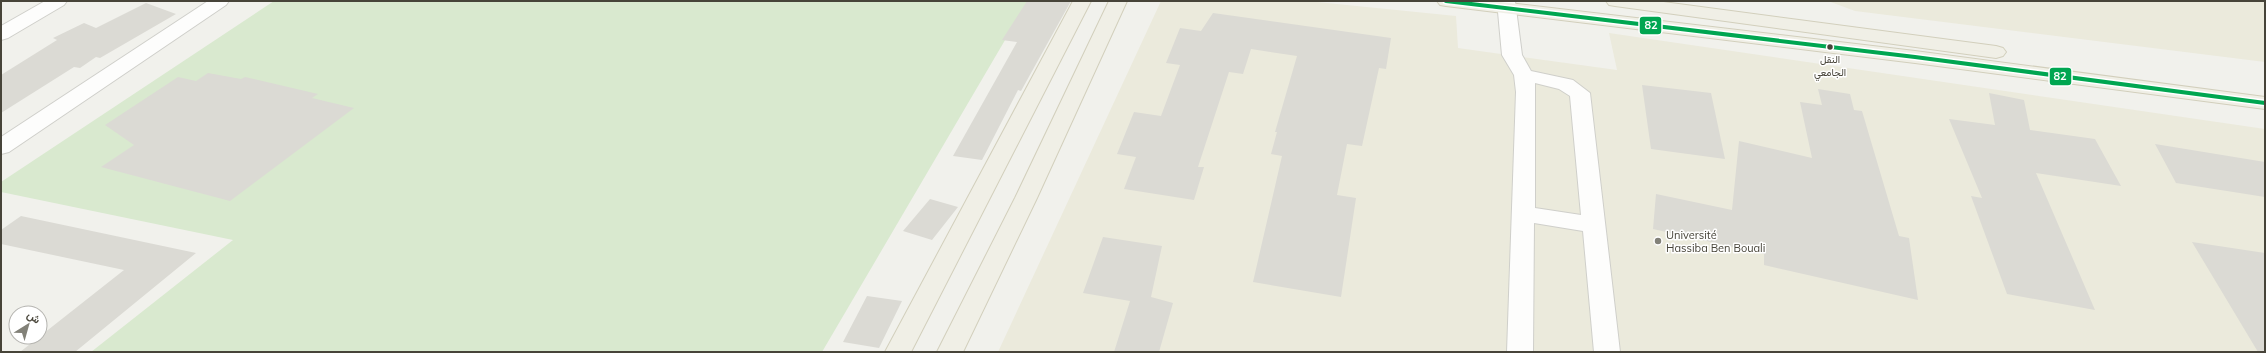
<svg xmlns="http://www.w3.org/2000/svg" width="2266" height="353" font-family="Mulish,Vazirmatn,sans-serif">
	<style>
		.education { fill: #ebeadc }
		.green { fill: #d9e9cf }
		.building { fill: #dbdad4 }
		.lines { fill: none; stroke-linecap: round; stroke-linejoin: round }
		.minor-casing { stroke: #cfcfca; stroke-width: 2 }
		.major-casing { stroke: #d2cfbc; stroke-width: 2 }
		.minor { fill: #fdfdfc; fill-rule: evenodd }
		.major { fill: #f0efe6; fill-rule: evenodd }
		.bus-1-casing { stroke: #fff; stroke-width: 7 }
		.bus-1 { stroke: #00a651; stroke-width: 4 }
		.bus-dot { fill: #474439; stroke: #fff; stroke-width: 1.5 }
		.poi-dot { fill: #828178; stroke: #fff; stroke-width: 1.5 }
		.labels { text-anchor: middle; dominant-baseline: central; stroke-width: 3; stroke-linejoin: round; paint-order: stroke }
		.bus-label { font-size: 10px; fill: #474439; stroke: #fff }
		.poi-label { font-size: 11px; fill: #474439; stroke: #fff; text-anchor: start }
		.line-badge { stroke: #fff; stroke-width: 1.5 }
		.badge-label { font-size: 11px; text-anchor: middle; font-weight: bold; fill: #fff }
	</style>
	<rect width="100%" height="100%" fill="#f1f1ec"/>
	<!-- education -->
	<path class="education" d="M1161,1H1307L1456,16L1458,48L1617,70L1609,33L2265,129V352H998Z
		M1828,1H2265V62L1855,11Z"/>
	<!-- green -->
	<path class="green" d="M274,1H1028L822,352H91L233,240L1,192V182Z"/>
	<!-- building -->
	<path class="building" d="M1027,1H1071L1021,91L1018,90L982,160L953,156L1017,42L1002,40Z
		M146,3L176,14L100,58L96,57L80,68L74,67L1,113V75L57,40L53,38L84,23L96,28Z
		M1213,13L1391,38L1386,69L1379,68L1362,146L1347,144L1337,195L1356,198L1341,297L1253,282L1282,156L1271,154L1277,132H1275L1297,56L1251,49L1243,74L1229,72L1198,167H1204L1194,200L1124,189L1136,157L1117,154L1134,112L1161,116L1180,65L1166,63L1180,28L1201,31Z
		M208,73L241,79L245,77L318,94L312,98L354,108L230,201L101,167L134,145L105,125L178,77L196,81Z
		M1642,85L1711,93L1725,159L1651,149Z
		M1818,89L1850,94L1854,110L1862,111L1899,236L1909,238L1918,300L1764,265V254L1653,229L1656,194L1732,210L1739,141L1812,158L1800,102L1822,105Z
		M1989,93L2024,100L2030,130L2095,139L2121,186L2036,173L2095,310L2007,294L1971,196L1982,198L1949,119L1995,125Z
		M2155,144L2265,162V197L2176,183Z
		M930,199L958,207L932,240L903,231Z
		M21,216L196,253L75,352H20L124,270L1,244V230Z
		M1103,237L1162,246L1151,297L1173,303L1159,352H1114L1130,301L1083,293Z
		M2192,242L2265,253V352H2258Z
		M867,296L902,301L879,348L843,342Z"/>
	<g class="lines">
		<defs>
			<path id="minor" d="M45,1H67L64,5L8,38L1,40V26Z
				M208,1H229L226,5L9,152L1,154V137Z
				M1497,1H1515L1522,55L1531,71L1573,80L1590,93L1620,352H1594L1583,231L1534,223L1533,352H1507L1516,92L1514,75L1502,55ZM1535,83L1559,89L1570,96L1581,215L1535,208Z"/>
			<path id="major" d="M1073,1H1091L911,352H885Z
				M1109,1H1127L1037,198L963,352H937L1015,198Z
				M1437,1H1492L1915,51L2265,97V109L1915,63L1446,6L1440,5Z
				M1606,1H1656L1996,46L2003,48L2006,52L2003,56L1996,58L1615,6L1609,5Z"/>
		</defs>
		<!-- minor casing -->
		<use href="#minor" class="minor-casing"/>
		<!-- major casing -->
		<use href="#major" class="major-casing"/>
		<!-- minor -->
		<use href="#minor" class="minor"/>
		<!-- major -->
		<use href="#major" class="major"/>
		<defs>
			<path id="bus-1" d="M1446,1L1915,57L2265,103"/>
		</defs>
		<!-- bus-1 casing -->
		<use href="#bus-1" class="bus-1-casing"/>
		<!-- bus-1 -->
		<use href="#bus-1" class="bus-1"/>
	</g>
	<!-- markers -->
	<circle class="bus-dot" cx="1830" cy="47" r="3.5"/>
	<circle class="poi-dot" cx="1658" cy="241" r="4"/>
	<g class="labels">
		<!-- bus labels -->
		<g class="bus-label">
			<text x="1830" y="59">النقل<tspan x="1830" dy="13">الجامعي</tspan></text>
		</g>
		<!-- poi labels -->
		<g class="poi-label">
			<text x="1666" y="235">Université<tspan x="1666" dy="13">Hassiba Ben Bouali</tspan></text>
		</g>
	</g>
	<g class="line-badge">
		<rect x="1639" y="16" width="23" height="19" rx="4" fill="#00a651"/>
		<rect x="2049" y="67" width="23" height="19" rx="4" fill="#00a651"/>
	</g>
	<g class="badge-label">
		<text x="1651" y="29">82</text>
		<text x="2060" y="80">82</text>
	</g>
	<!-- border -->
	<rect width="2266" height="353" fill="none" stroke="#474439" stroke-width="4"/>
	<!-- north arrow -->
	<g transform="translate(28 325) rotate(37)"><circle r="19" fill="#ffffff" stroke="#b5b4b0"/>
	<path d="M0-3L7 15L0 10L-7 15Z" fill="#828178"/>
	<text y="-6" font-size="11" font-weight="bold" text-anchor="middle" fill="#474439">ش</text>
	</g>
</svg>
